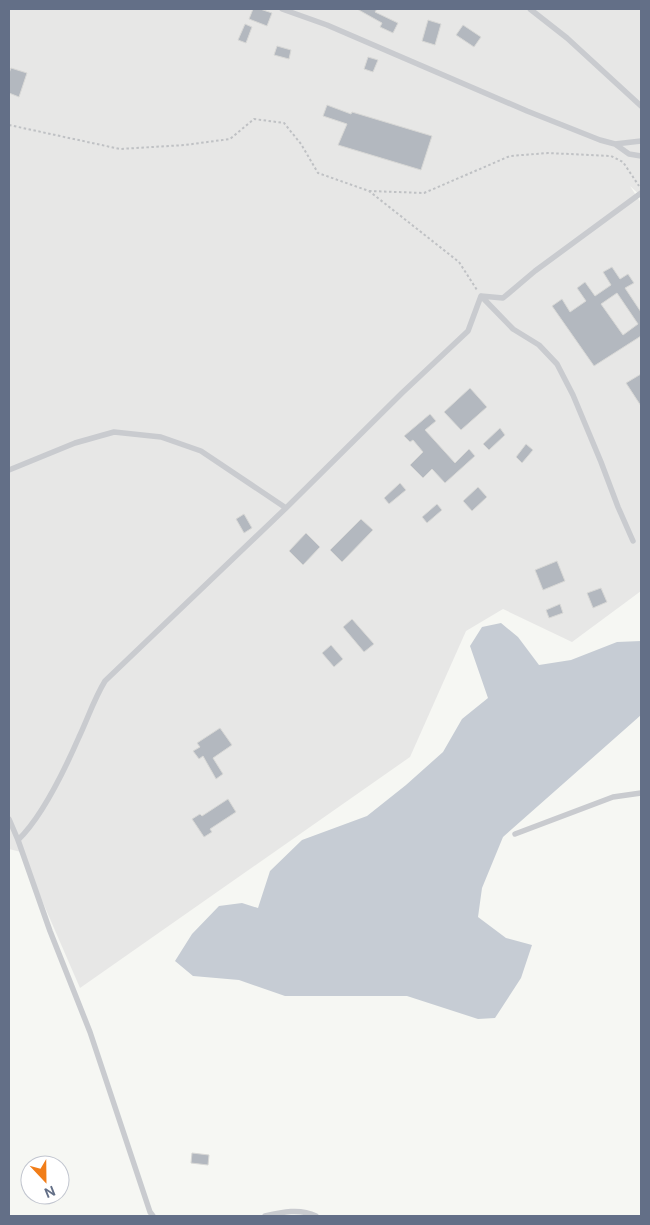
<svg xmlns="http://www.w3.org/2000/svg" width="650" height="1225" font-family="'DM Sans',sans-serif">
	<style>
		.built { fill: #e7e7e6 }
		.water { fill: #c6ccd4 }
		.building { fill: #b3b8bf; stroke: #d8d8d6; fill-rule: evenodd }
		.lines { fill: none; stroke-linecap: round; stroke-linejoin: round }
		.path { stroke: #bfc1c4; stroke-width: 2; stroke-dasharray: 2.5 2.5; stroke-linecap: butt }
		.lane { stroke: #c9cbcf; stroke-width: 5.5 }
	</style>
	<rect width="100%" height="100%" fill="#f6f7f3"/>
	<!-- built -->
	<path class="built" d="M9,9H641V196L630,186L641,203V591L572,642L503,609L466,631L410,757L80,988L21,852L9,849Z"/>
	<!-- water -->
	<path class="water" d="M501,623L518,637L539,665L571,660L617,642L641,641V715L503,837L482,888L478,917L506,938L532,945L521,978L495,1018L478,1019L407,996H285L239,980L193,976L175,961L192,934L219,906L242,903L258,908L270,871L302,840L367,816L406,785L443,752L462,719L488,698L470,646L482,627Z"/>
	<!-- building -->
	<path class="building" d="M253,9H260L272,13L267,26L249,19Z
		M357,9H377L375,12L398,23L393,33L380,27L382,23Z
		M428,20L441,24L435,45L422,41Z
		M245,24L252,27L246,43L238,40Z
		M463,25L481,37L474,47L456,35Z
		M277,46L291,50L289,59L274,55Z
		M368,57L378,60L373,72L364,69Z
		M11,68L27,73L19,97L9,93V73Z
		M327,105L351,114L352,112L432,136L421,170L338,145L347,124L323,116Z
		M612,267L620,279L628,274L634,283L625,288L641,312V336L594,366L552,306L562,299L570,312L586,301L577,288L585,282L595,296L611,285L603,272ZM617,293L638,324L623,335L601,304Z
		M641,374V406L626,383Z
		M470,388L487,407L461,430L444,412Z
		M430,414L436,421L425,430L455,463L469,449L475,456L445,483L432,469L423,478L410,465L423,452L413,440L410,442L404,436Z
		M500,428L505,435L489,450L483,444Z
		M526,444L533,450L522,463L516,457Z
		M400,483L406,490L389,504L384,498Z
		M478,487L487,497L472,511L463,501Z
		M437,504L442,510L427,523L422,517Z
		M244,514L252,528L244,533L236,519Z
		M361,519L373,530L342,562L330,550Z
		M306,533L320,547L303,565L289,551Z
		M557,561L565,581L543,590L535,570Z
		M601,588L607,602L593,608L587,593Z
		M560,604L563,613L549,618L546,610Z
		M352,619L374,644L364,652L343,627Z
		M331,645L343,659L334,667L322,653Z
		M220,728L232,745L213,758L223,774L216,779L203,756L199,759L193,751L200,747L197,743Z
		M228,799L236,812L210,829L212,832L204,837L192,819L200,814L202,816Z
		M192,1153L209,1155L208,1165L191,1163Z"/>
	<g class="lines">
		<!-- path -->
		<path class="path" d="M9,125L120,149L185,145L230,139L254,119L284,123L301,144L318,173L369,191L459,262L477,290
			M369,191L424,193L510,156L548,153L611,156L623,162L639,186"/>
		<!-- lane -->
		<path class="lane" d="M282,9L327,25L527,111L600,140L615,144L629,154L641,156
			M530,9L567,38L641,106
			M615,144L641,141
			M481,296L503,298L535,271L641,193
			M9,470L75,443L114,432L161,437L201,451L286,508
			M9,819L18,840L50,931L90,1032L150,1212L153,1216
			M515,834L613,797L641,793
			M18,840C43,816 65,769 79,737C88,718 94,699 105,681L286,508L402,393L468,331L481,296L513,329L539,345L557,364L573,395L601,462L618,507L633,541
			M265,1216C282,1212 300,1208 316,1216"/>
	</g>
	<!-- border -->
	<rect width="650" height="1225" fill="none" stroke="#636f87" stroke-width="20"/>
	<!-- north arrow -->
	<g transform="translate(45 1180) rotate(158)"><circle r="24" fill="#ffffff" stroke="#c1c5cf"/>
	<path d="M0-4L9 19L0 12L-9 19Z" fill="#f17d18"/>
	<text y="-8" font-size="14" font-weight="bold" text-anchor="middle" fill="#636f87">N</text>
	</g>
</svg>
